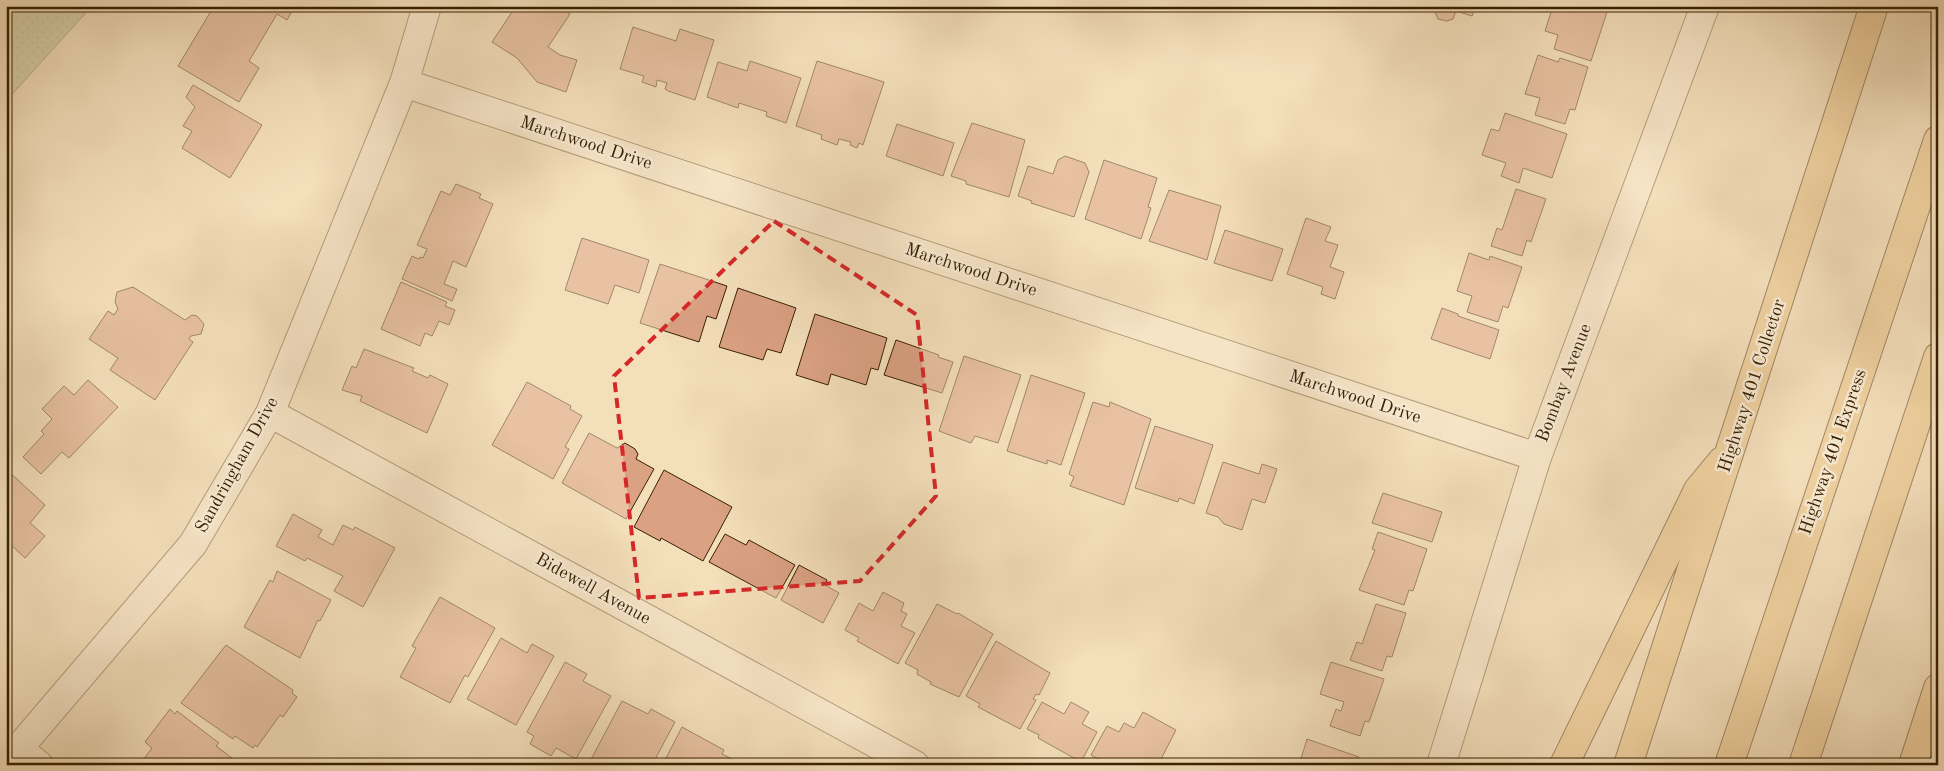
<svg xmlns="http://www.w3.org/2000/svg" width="1944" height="771" font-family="'Old Standard TT',serif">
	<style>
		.park { fill: url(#park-dots); stroke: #77724a }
		.building { fill: #daa183; stroke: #382100 }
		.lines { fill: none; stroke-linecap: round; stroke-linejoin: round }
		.minor-casing { stroke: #67502f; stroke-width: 30 }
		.motorway-casing { stroke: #382100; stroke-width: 30 }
		.minor { stroke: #f8ead3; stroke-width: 28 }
		.motorway { stroke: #eac07e; stroke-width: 28 }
		.marked { fill: none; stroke: #d62828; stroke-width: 4; stroke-dasharray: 10 6; stroke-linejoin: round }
		.labels { text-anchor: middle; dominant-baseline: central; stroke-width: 5; stroke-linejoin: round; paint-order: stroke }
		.street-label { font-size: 18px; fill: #382100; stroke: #f8ead3 }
	</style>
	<defs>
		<pattern id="park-dots" width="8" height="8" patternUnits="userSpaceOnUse" patternTransform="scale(1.25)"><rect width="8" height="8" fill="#b6c393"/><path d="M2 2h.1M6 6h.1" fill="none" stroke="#9da77d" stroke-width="1.8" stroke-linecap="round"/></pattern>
	</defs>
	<rect width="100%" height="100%" fill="#f4dfbb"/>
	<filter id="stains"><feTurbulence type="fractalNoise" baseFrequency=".004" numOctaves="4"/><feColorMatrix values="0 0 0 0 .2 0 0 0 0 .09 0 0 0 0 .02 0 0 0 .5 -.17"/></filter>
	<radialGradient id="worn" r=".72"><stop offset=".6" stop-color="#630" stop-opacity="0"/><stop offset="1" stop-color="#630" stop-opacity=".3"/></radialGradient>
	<!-- park -->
	<path class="park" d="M6,6H92L6,101Z"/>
	<!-- building -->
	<path class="building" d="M214,6H295L287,20L277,14L249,61L259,68L239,102L178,66Z
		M516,6H557L570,14L548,47L560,55L577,60L566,92L537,82L517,58L492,42Z
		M1437,6H1476L1472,16L1456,11L1453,19L1447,21L1438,19L1435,12Z
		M1553,6H1609L1591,61L1554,49L1558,35L1545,31Z
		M633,27L676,41L680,29L714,40L695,100L668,91L665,89L667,83L657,80L656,87L642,82L644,76L620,69Z
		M1538,55L1558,62L1560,58L1588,67L1575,110L1570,109L1565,124L1535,115L1540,98L1525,94Z
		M750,61L801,78L786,123L766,116L767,112L739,103L738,108L707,97L718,62L747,71Z
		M817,61L884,82L863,145L859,143L857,148L850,145L851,142L839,139L837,145L821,139L822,135L796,126Z
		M193,85L262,125L230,178L182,148L192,131L183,126L195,107L186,97Z
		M1505,113L1567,134L1552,178L1523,168L1519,183L1501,176L1506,163L1482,155L1491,129L1499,131Z
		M972,123L1025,140L1009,197L966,184V181L951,176Z
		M897,124L954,143L943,176L886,156Z
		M1065,156L1085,163L1089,172L1074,217L1031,203L1032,201L1018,196L1028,166L1053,174L1058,160Z
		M1104,160L1157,178L1148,207L1151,208L1141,239L1085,219Z
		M456,184L481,194L479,198L493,204L466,267L453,261L444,284L457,289L452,301L402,279L412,256L419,259L420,257L423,258L427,249L417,245L441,191L450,195Z
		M1516,189L1546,199L1531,242L1527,240L1522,256L1491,246L1497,228L1502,230Z
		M1169,190L1221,206L1207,260L1149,241Z
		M1306,218L1331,227L1325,241L1338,245L1330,267L1344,272L1335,299L1321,294L1323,287L1287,274Z
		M1225,230L1283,249L1272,281L1214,263Z
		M582,238L649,260L639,293L615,285L608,304L565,290Z
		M1469,253L1489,260L1490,256L1522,267L1508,308L1503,306L1498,322L1467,312L1472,296L1457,291Z
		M660,264L727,286L716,319L707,316L699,342L640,323Z
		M401,282L447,302L445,306L455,310L449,325L439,321L432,336L425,333L420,346L381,329Z
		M133,287L185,320L192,315L197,316L204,324L201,334L191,336L189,339L193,342L155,400L110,370L118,358L89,339L108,311L114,315L118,309L115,302L117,292Z
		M738,288L796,308L781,353L767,349L763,360L719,347Z
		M1442,308L1458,314V316L1499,330L1490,359L1431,339Z
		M815,314L887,338L878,370L871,368L866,385L831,374L828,385L796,375Z
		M896,340L939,355L938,357L953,362L942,393L884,375Z
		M364,349L414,368L412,371L428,378L430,375L448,384L427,433L360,401L362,396L342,390L352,366L356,368Z
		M964,356L1021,375L998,443L975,436L971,443L939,431Z
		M1031,375L1085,393L1061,465L1047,460V464L1007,451Z
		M88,380L118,407L69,458L62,452L41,474L23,457L44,434L41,431L52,419L42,409L64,386L74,395Z
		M527,382L571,406L570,409L582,416L565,447L569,449L553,479L492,445Z
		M1093,402L1109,407L1110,402L1151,419L1124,505L1070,486L1074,477L1069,474Z
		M1155,426L1213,445L1194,504L1179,498L1178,502L1135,488Z
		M589,433L617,448L625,443L635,449L638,454L636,459L654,469L626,519L562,483Z
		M1223,462L1259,474L1262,464L1277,469L1265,503L1252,499L1242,530L1224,524L1218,517L1206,513Z
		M6,469L45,505L30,523L45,536L25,558L10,544L6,548Z
		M664,470L732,507L703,561L661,538L660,541L634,527Z
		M1383,493L1442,512L1432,542L1372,523Z
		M293,514L322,530L318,537L333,545L343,525L353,530L355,527L395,548L363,607L334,591L343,576L307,558L305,561L276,546Z
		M1378,532L1427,549L1413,591L1409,590L1404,605L1359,590L1375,550L1372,549Z
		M725,534L746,545L749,540L795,565L776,598L709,562Z
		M799,565L827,580L825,585L839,593L823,623L781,600Z
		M277,571L331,600L320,621L318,620L300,658L244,627L270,580L273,582Z
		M883,592L904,603L901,611L907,614L901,626L915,633L898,664L857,641L859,638L845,630L859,603L873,611Z
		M440,597L495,628L468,677L465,675L450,703L400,677L416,648L412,646Z
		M937,604L957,614L958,613L993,634L959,697L930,684L931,682L917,674L918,670L905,663Z
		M1376,604L1406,613L1392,657L1387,656L1382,671L1350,660L1357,642L1362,644Z
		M501,638L527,653L532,644L554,656L516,725L467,699Z
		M996,641L1050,673L1039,695L1036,694L1033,699L1036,700L1020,729L978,707L980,704L966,696Z
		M226,645L293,690L292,693L297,697L283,717L280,715L257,747L255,745L253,748L235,736L233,739L181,703Z
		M565,662L587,674L583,681L611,696L576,759L556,748L551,756L530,744L534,736L527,732Z
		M1331,662L1384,679L1369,722L1365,721L1360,736L1330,726L1336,709L1341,711L1344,702L1320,694Z
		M622,701L648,714L651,709L675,722L652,765H588Z
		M1042,702L1064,714L1071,702L1089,712L1082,724L1097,732L1081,762L1038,738L1039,735L1027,729Z
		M170,709L175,714L177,711L219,743L216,746L232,758L226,765L140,764L152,748L145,742Z
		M1143,712L1176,730L1158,765H1102L1103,762L1091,755L1107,726L1119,732L1124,723L1134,728Z
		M682,727L724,750L722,754L736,761L734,765H674L665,760Z
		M1307,739L1359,757L1356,765H1299Z"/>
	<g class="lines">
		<defs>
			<path id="minor" d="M404,83L1537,457
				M270,413L915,765
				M19,749L39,765
				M6,763L193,544L270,413L404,83L427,6
				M1441,765L1537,457L1705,6"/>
			<path id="motorway" d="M1564,765L1698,490L1722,461
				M1628,765L1874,6
				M1729,765L1938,140
				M1803,765L1938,357
				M1913,765L1938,688"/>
		</defs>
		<!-- minor casing -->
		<use href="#minor" class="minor-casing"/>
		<!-- motorway casing -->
		<use href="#motorway" class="motorway-casing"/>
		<!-- minor -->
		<use href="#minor" class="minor"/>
		<!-- motorway -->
		<use href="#motorway" class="motorway"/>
	</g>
	<!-- marked area -->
	<path d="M0 0H1944V771H0ZM774,221L917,315L936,496L860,581L639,598L614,376Z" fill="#f4dfbb" fill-opacity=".55" fill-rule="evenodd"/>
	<path class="marked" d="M774,221L917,315L936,496L860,581L639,598L614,376Z"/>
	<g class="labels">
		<!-- street labels -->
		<g class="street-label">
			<text transform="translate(586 143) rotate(18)">Marchwood Drive</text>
			<text transform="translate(971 270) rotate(18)">Marchwood Drive</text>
			<text transform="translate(1564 383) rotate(-69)">Bombay Avenue</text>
			<text transform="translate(1752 386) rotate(-72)">Highway 401 Collector</text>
			<text transform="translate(1355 397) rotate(18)">Marchwood Drive</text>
			<text transform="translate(1833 452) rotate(-71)">Highway 401 Express</text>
			<text transform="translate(237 465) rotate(-61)">Sandringham Drive</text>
			<text transform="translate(593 589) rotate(29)">Bidewell Avenue</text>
		</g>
	</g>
	<!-- margin -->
	<rect width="1944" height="771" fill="none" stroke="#f4dfbb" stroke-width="25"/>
	<rect x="8" y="8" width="1929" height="756" fill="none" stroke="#382100" stroke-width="2.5"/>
	<rect x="12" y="12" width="1919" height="746" fill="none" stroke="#382100"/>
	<rect width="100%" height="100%" filter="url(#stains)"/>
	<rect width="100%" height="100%" fill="url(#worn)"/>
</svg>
